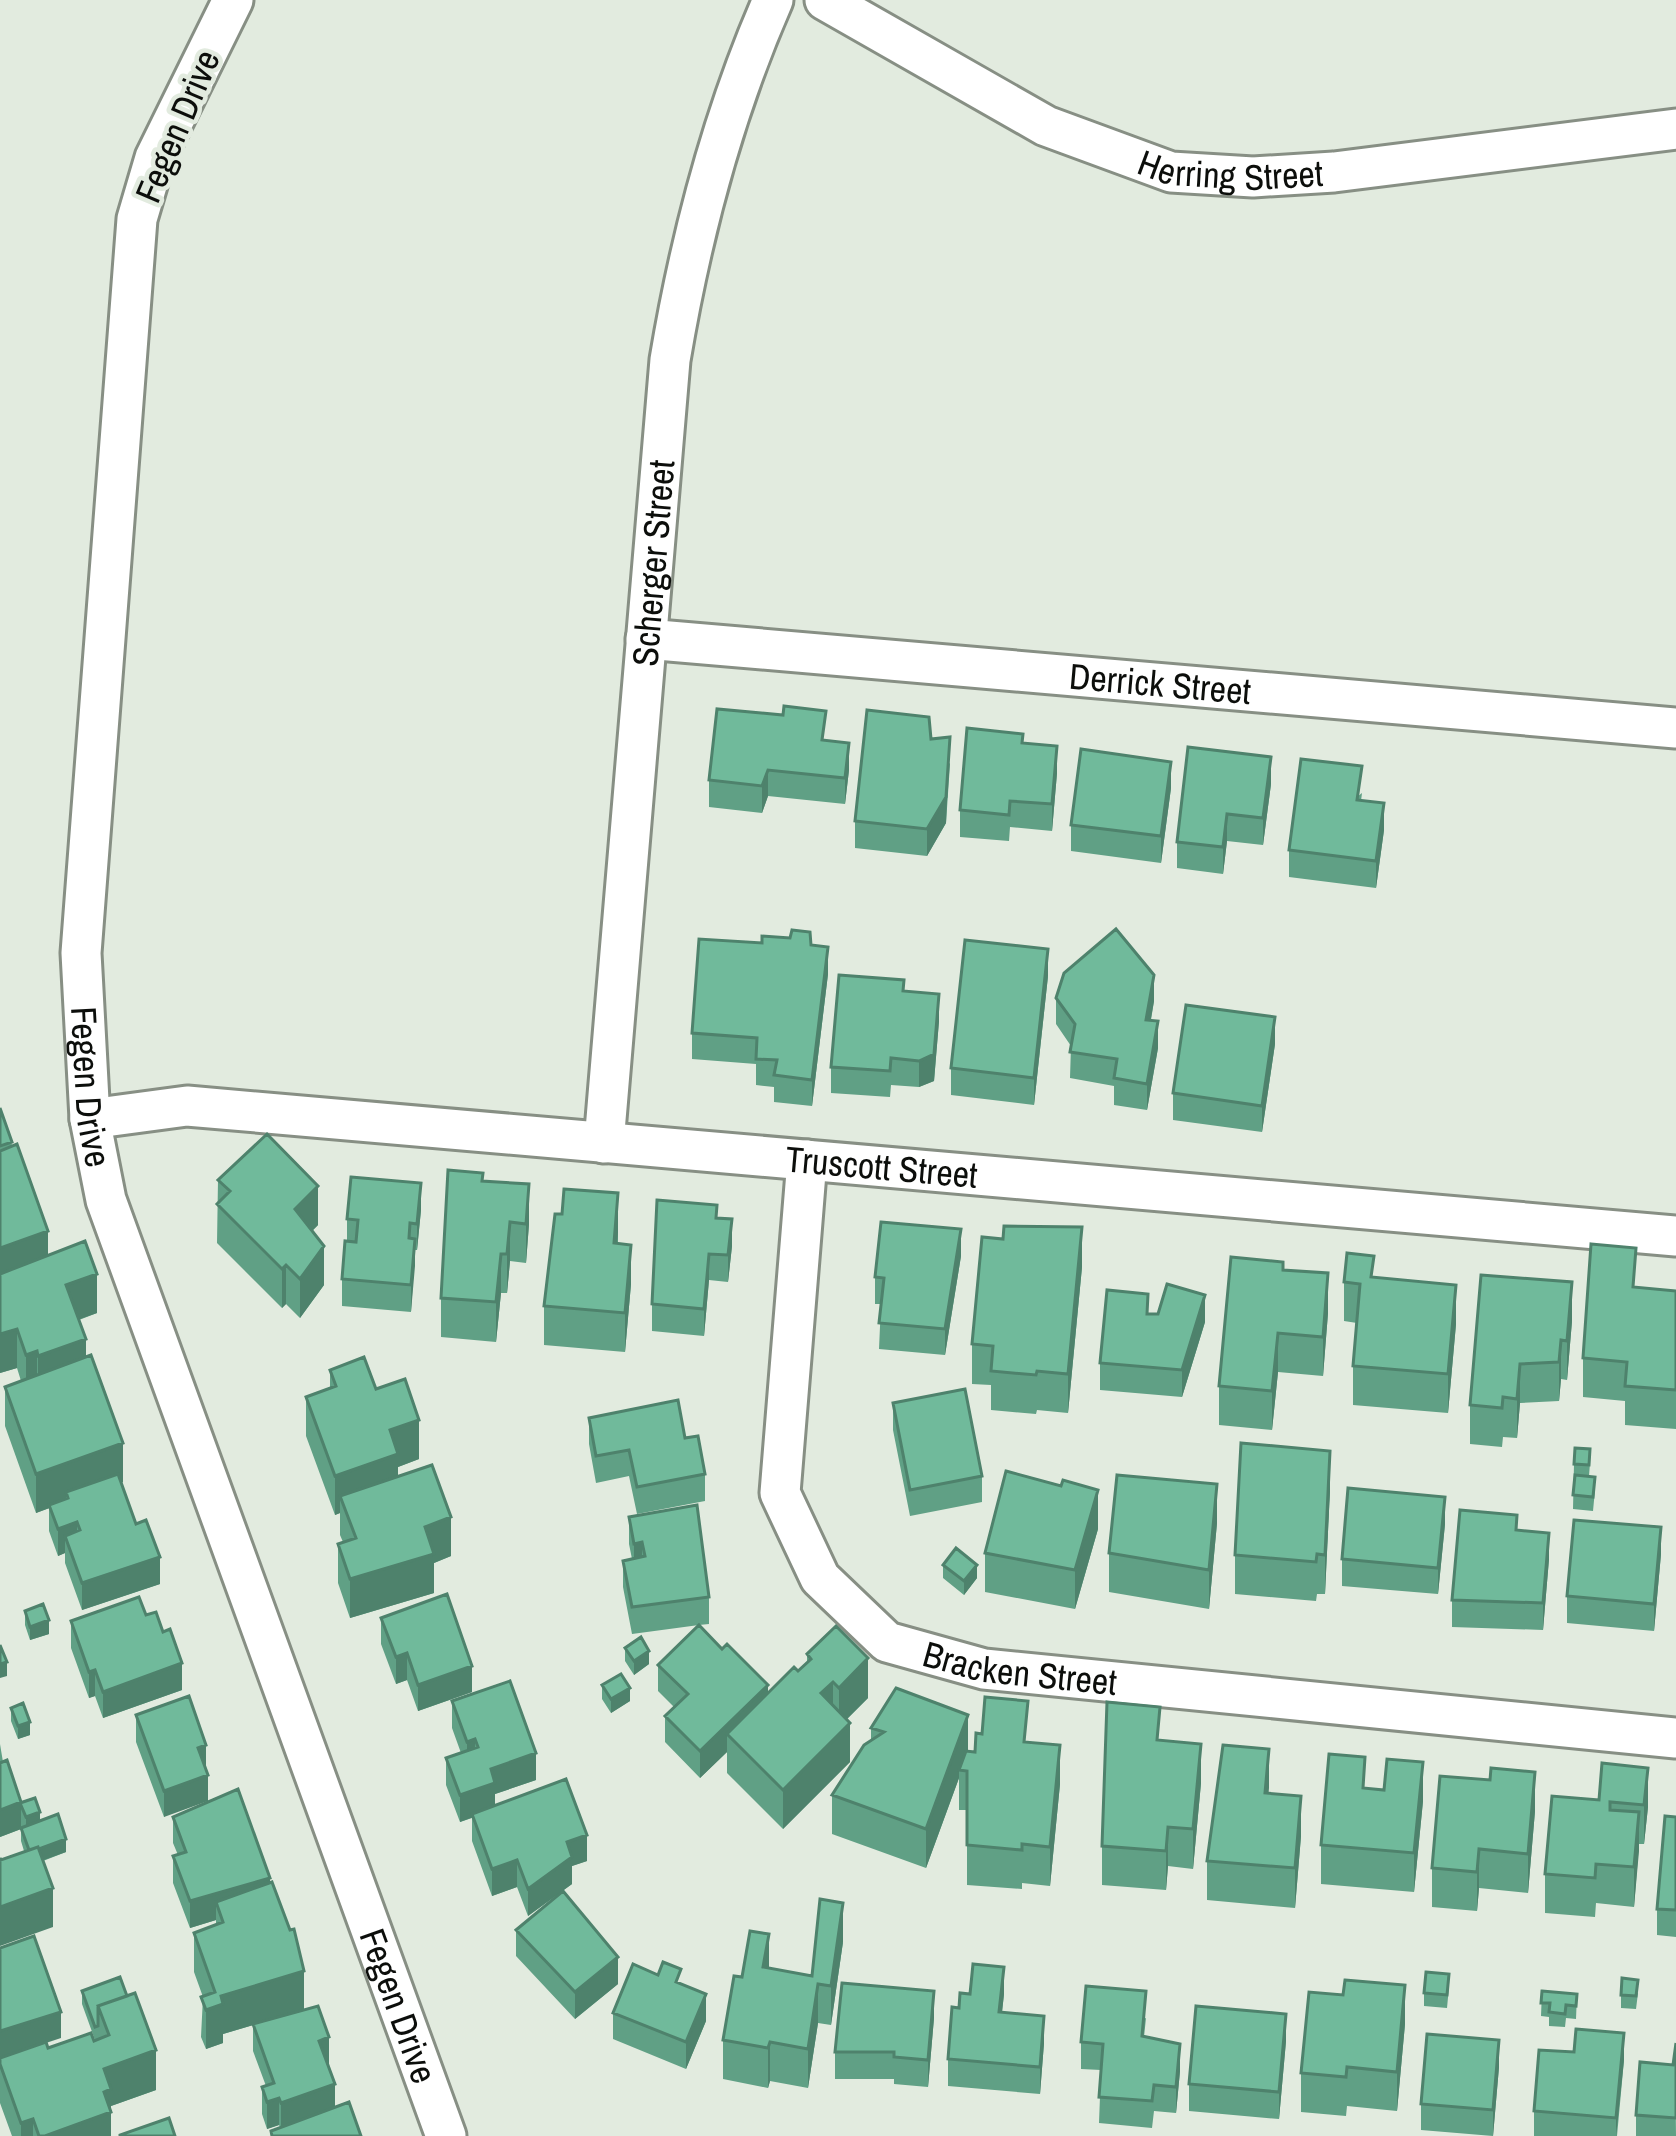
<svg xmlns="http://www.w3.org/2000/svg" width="1676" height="2136" font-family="'Archivo Narrow',sans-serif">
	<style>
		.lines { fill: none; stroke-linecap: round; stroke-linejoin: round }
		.minor-casing { stroke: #878f84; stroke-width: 45 }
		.minor { stroke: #fff; stroke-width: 39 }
		.wall { fill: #60a085 }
		.shaded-wall { fill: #4e826c }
		.building { fill: #70ba9b; stroke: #4e826c; stroke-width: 3 }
		.labels { text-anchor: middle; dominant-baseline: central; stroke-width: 9; stroke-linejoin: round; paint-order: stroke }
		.street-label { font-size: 36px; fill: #0c0e0b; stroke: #e2ebdf }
	</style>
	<rect width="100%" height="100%" fill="#e2ebdf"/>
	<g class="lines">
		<defs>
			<g id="minor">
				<path id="s1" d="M233,0L155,158L137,219L81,953L90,1119L106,1200L446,2136"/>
				<path id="s2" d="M825,0L1046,126L1171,172L1253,177L1334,172L1676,129"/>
				<path id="s3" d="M646,639L1676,728"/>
				<path id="s4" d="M90,1119L187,1106L1676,1236"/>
				<path id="s5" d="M604,1143L670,360C691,235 722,116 773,0"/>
				<path id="s6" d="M807,1160L780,1493L820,1578L887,1642L984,1669L1676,1738"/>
			</g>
		</defs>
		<!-- minor casing -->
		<use href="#minor" class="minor-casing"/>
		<!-- minor -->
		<use href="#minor" class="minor"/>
	</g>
	<!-- wall -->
	<path class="wall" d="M931,739L950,764L946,823L927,856L855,848V821Z
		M825,740L849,770L845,804L768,796L762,813L709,807V780Z
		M1023,743L1057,773L1052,831L1010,827L1009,841L960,837V810Z
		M1271,784L1263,845L1227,841L1223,874L1177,868V842Z
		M1171,788L1161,863L1071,851V825Z
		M1362,793L1361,801L1384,830L1376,888L1289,877V850Z
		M811,945L828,974L812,1106L774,1102V1087L756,1085V1064L692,1059V1033Z
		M1048,976L1034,1105L951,1095V1068Z
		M904,991L939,1021L934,1081L919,1087L891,1085L890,1097L831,1093V1067Z
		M1056,998L1154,1001L1151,1020L1158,1048L1147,1110L1114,1105V1086L1070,1078L1071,1046L1056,1024Z
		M1275,1044L1262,1132L1173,1120V1093Z
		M0,1108L48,1256L97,1313L79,1320L86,1357L123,1482L121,1483L160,1584L82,1610L65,1563V1553L58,1556L49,1531V1508L36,1513L5,1426V1387L21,1381L17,1368L0,1373Z
		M218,1180L318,1225L312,1231L324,1285L300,1318L286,1304L282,1308L217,1243Z
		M483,1181L529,1224L526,1263L510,1261L507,1293H501L496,1342L441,1337V1298Z
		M421,1210L417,1250H415L411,1312L342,1306V1279L347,1241V1219Z
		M717,1218L732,1246L728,1282L709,1280L704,1336L652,1331V1304Z
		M618,1233V1243L631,1284L625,1352L544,1345V1306Z
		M961,1256L945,1355L879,1349L881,1304H875V1277Z
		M1082,1267L1068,1413L1037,1410L1036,1414L991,1410V1385L972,1384V1344Z
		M1283,1270L1328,1313L1323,1376L1278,1372L1272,1430L1219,1425V1386Z
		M1374,1277L1456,1324L1448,1413L1353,1405V1366L1357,1323L1344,1321V1282Z
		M1636,1288L1676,1291V1429L1625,1425V1401L1583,1397V1358Z
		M1148,1314L1205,1322L1182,1397L1100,1390V1363Z
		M1572,1321L1567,1380L1561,1379L1559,1401L1520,1403L1517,1438L1503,1437L1502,1447L1470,1444V1405Z
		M330,1370L419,1459L398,1467V1476L451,1556L434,1563V1593L350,1618L338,1583V1544L343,1542L340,1535V1513L335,1515L306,1436V1397L330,1388Z
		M893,1403L982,1476V1502L910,1516L893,1430Z
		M589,1418L685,1438L705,1474V1501L637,1514L629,1476L596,1483L589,1444Z
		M1590,1463L1589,1476L1595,1490L1593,1511L1573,1509L1574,1464Z
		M1330,1490L1325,1594H1317L1316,1601L1235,1594V1555Z
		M629,1517L709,1597V1624L699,1625L768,1693L807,1663V1654L868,1698L847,1719L850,1762L783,1829L727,1773V1752L700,1778L665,1742V1716L674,1707L658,1691V1665L699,1625L632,1634L623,1587V1561L632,1559L629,1544Z
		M1217,1523L1209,1609L1109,1592V1553Z
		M1445,1524L1438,1594L1342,1586V1559Z
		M1098,1529L1075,1609L985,1592V1553Z
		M1517,1530L1549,1559L1543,1630L1452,1627V1600Z
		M1661,1554L1654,1631L1567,1623V1596Z
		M943,1565L977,1578L964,1595L943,1578Z
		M25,1611L49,1634L30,1640L25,1625Z
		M146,1615L163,1632L182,1690L103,1718L95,1696L89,1698L71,1648V1621Z
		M381,1618L472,1692L418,1711L407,1680L396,1684L381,1644Z
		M625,1648L649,1664L634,1675L625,1661Z
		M602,1685L630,1701L611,1713L602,1699Z
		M452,1701L536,1780L495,1794V1805L587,1861L572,1866V1884L528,1916L517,1887L492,1896L472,1841V1818L460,1822L446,1785V1758L461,1753L452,1728Z
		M11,1708L30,1735L18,1739L11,1721Z
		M136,1715L206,1771L164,1817L136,1742Z
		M871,1728L975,1752L1028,1742L1060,1784L1050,1886L1022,1883V1889L967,1885V1810H959V1778L926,1868L832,1834V1795L871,1741Z
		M1160,1740L1201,1783L1193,1869L1168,1866L1166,1890L1102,1885V1846Z
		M0,1744L3,1762L21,1802L40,1821L66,1852L43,1861L53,1927L1,1860L24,1851L21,1841V1829L0,1837Z
		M1602,1763L1648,1807L1644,1844H1639L1634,1907L1596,1903L1595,1917L1545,1913V1874L1599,1800Z
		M1365,1789L1423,1801L1414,1892L1321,1884V1845Z
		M1269,1793L1301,1836L1295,1908L1207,1900V1861Z
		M1535,1811L1528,1893L1479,1888L1477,1911L1432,1907V1868Z
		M173,1817L270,1882L304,2010L329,2064H328L335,2107L361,2136H271V2131L280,2127L279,2125L267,2129L262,2114V2087L266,2086L253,2051V2025L223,2034V2043L206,2049L201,2037L203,1997L194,1972V1933L216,1925V1920L190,1928L173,1883V1856L178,1855L173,1843Z
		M1676,1817V1937L1657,1935V1909Z
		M516,1930L618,1984L575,2019L516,1956Z
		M843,1942L831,2025L818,2023L808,2088L770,2081L768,2088L723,2079V2040L742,1977L769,1968L812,1976Z
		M120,1977L156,2090L111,2106V2136H12L0,2103V2058L9,2055L61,2038L46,2043L48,2048L95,2040L82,2004V1991Z
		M1449,1987L1447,2008L1424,2006V1993Z
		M1542,1991L1577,1994L1576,2019L1566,2018L1565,2027L1549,2026V2017L1541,2016Z
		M1638,1993L1636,2009L1621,2008V1995Z
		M1004,1994L1002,2012L1044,2043L1040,2094L948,2086V2059L959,2008Z
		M613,2013L706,2021L686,2069L613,2039Z
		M934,2018L928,2087L894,2084V2079H835V2052Z
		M1146,2018L1144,2037L1180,2071L1176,2113L1154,2111L1152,2128L1099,2123L1101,2070L1081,2069V2042Z
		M1405,2024L1397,2111L1347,2106L1346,2116L1301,2112V2073Z
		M1286,2041L1279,2119L1189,2111V2084Z
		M1675,2043L1676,2136H1636V2115L1673,2065Z
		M1624,2060L1617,2136H1534V2111Z
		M1499,2067L1493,2136L1421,2130V2104Z"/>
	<!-- shaded-wall -->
	<path class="shaded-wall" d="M950,737L946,823L927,856V829Z
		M849,743V770L845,804V778Z
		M1057,746V773L1052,831V804Z
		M1271,757V784L1263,845V818Z
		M1171,762V788L1161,863V836Z
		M768,770V796L762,813V786Z
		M1384,803V830L1376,888V861Z
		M1227,814V841L1223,874V847Z
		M828,947V974L812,1106V1080Z
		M1048,949V976L1034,1105V1078Z
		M1154,975V1001L1146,1046V1020Z
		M939,994V1021L934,1081L919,1087V1061Z
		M1275,1017V1044L1262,1132V1106Z
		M1158,1021V1048L1147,1110V1084Z
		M421,1183V1210L417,1250V1224Z
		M529,1184V1224L526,1263V1224Z
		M318,1186V1225L295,1248V1209Z
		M618,1193V1233L614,1282V1243Z
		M732,1219V1246L728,1282V1255Z
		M510,1222V1261L507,1293V1254Z
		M1082,1227V1267L1068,1413V1374Z
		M961,1229V1256L945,1355V1329Z
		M48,1231V1270L0,1287V1248Z
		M415,1239V1266L411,1312V1285Z
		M631,1245V1284L625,1352V1313Z
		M324,1246V1285L300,1318V1279Z
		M501,1254V1293L496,1342V1302Z
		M709,1254V1280L704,1336V1309Z
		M286,1265V1304L282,1308V1269Z
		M1328,1273V1313L1323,1376V1337Z
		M97,1274V1313L66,1324V1285Z
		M1572,1282V1321L1567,1380V1341Z
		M1456,1285V1324L1448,1413V1374Z
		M1205,1295V1322L1182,1397V1370Z
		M17,1329V1368L0,1373V1334Z
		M1278,1333V1372L1272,1430V1391Z
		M86,1339V1378L38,1395V1356Z
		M1561,1340V1379L1559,1401V1362Z
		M37,1351V1390L26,1394V1355Z
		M1520,1364V1403L1517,1438V1399Z
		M419,1420V1459L398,1467V1493L340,1496V1513L335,1515V1476L390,1430Z
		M123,1443V1482L68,1502L66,1492V1502L36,1513V1474Z
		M1330,1451V1490L1325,1594V1555Z
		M1217,1484V1523L1209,1609V1570Z
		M1098,1490V1529L1075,1609V1570Z
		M1445,1497V1524L1438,1594V1568Z
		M451,1517V1556L434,1563V1593L350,1618V1579L425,1527Z
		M77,1522V1549L65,1536V1553L58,1556V1529Z
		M1661,1527V1554L1654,1631V1604Z
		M1549,1533V1559L1543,1630V1603Z
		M642,1542V1569L634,1571V1544Z
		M160,1557V1584L82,1610V1583Z
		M977,1565V1578L964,1595V1581Z
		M49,1620V1634L30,1640V1627Z
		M649,1651V1664L634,1675V1661Z
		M407,1653V1680L396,1684V1657Z
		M868,1658V1698L839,1727V1688Z
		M7,1662V1676L0,1678V1664Z
		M182,1663V1690L103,1718V1692Z
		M472,1666V1692L418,1711V1685Z
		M95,1670V1696L89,1698V1672Z
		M833,1682V1721L821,1693Z
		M768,1685V1711L727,1734V1752L700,1778V1751Z
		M630,1688V1701L611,1713V1699Z
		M968,1715V1754L959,1770V1778L926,1868V1829Z
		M30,1722V1735L18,1739V1726Z
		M850,1723V1762L783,1829V1790Z
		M475,1739V1766L467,1769V1742Z
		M1201,1744V1783L1193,1869V1829Z
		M206,1745V1772L198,1748Z
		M1060,1745V1784L1050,1886V1847Z
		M1269,1749V1788L1265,1832V1793Z
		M536,1753V1780L495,1794V1809L460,1822V1795L491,1769Z
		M1423,1762V1801L1414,1892V1853Z
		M1648,1768V1807L1644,1844V1805Z
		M1535,1772V1811L1528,1893V1854Z
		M208,1775V1801L164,1817V1791Z
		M1301,1796V1836L1295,1908V1868Z
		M21,1802V1829L0,1837V1810Z
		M40,1812V1826L26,1831V1817Z
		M1639,1812V1851L1634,1907V1867Z
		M1168,1827V1866L1166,1890V1851Z
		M587,1835V1861L572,1866V1884L528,1916V1889L567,1842Z
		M66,1839V1852L30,1865V1852Z
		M1479,1849V1888L1477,1911V1872Z
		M517,1860V1887L492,1896V1869Z
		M270,1878V1904L216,1902V1920L190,1928V1901Z
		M53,1888V1927L0,1946V1907Z
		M843,1903V1942L831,2025V1986Z
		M769,1934V1973L763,1967Z
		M618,1957V1984L575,2019V1992Z
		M1004,1967V1994L999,2039V2012Z
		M304,1971V2010L223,2034V2043L206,2049V2010L221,1996Z
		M818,1984V2023L808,2088V2049Z
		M1405,1985V2024L1397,2111V2072Z
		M934,1991V2018L928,2087V2060Z
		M706,1994V2021L686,2069V2042Z
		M61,2012V2038L0,2058V2031Z
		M1286,2014V2041L1279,2119V2092Z
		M1044,2016V2043L1040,2094V2067Z
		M1624,2033V2060L1616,2136V2118Z
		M329,2037V2064L319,2067V2041Z
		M1499,2040V2067L1493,2136V2110Z
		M770,2042V2081L768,2088V2048Z
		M1180,2044V2071L1176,2113V2087Z
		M156,2050V2090L111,2106V2136H45L104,2069Z
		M335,2084V2111L281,2130V2103Z
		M279,2098V2125L267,2129V2102Z
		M33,2119V2136H21V2123Z"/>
	<!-- building -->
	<path class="building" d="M784,706L826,711L822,740L849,743L845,778L768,770L762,786L709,780L717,709L783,715Z
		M867,710L929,717L931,739L950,737L946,797L927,829L855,821Z
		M967,728L1023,734L1022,743L1057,746L1052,804L1010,801L1009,815L960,810Z
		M1188,747L1271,757L1263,818L1227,814L1223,847L1177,842Z
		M1081,749L1171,762L1161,836L1071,825Z
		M1301,759L1362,766L1357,800L1384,803L1376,861L1289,850Z
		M1116,929L1154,975L1146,1020L1158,1021L1147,1084L1114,1078L1117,1059L1070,1052L1075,1024L1056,998L1064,973Z
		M792,930L810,932L811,945L828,947L812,1080L774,1075L777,1060L756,1059L757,1038L692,1033L699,939L762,943V936L790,938Z
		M965,940L1048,949L1034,1078L951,1068Z
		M839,975L904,980L903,991L939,994L934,1054L919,1061L891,1058L890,1071L831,1067Z
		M1186,1005L1275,1017L1262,1106L1173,1093Z
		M0,1108L12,1142L0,1146Z
		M267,1134L318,1186L295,1209L324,1246L300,1279L286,1265L282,1269L217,1204L230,1191L218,1180Z
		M17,1144L48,1231L0,1248V1151Z
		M448,1170L483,1173L482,1181L529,1184L526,1224L510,1222L507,1254H501L496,1302L441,1298Z
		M351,1177L421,1183L417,1224L410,1223L409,1238L415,1239L411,1285L342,1279L345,1241L356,1242L358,1220L347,1219Z
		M564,1189L618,1193L614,1243L631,1245L625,1313L544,1306L555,1214H562Z
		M657,1200L717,1205L716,1218L732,1219L728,1255L709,1254L704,1309L652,1304Z
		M881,1222L961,1229L945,1329L879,1323L884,1278L875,1277Z
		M1004,1226L1082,1227L1068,1374L1037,1371L1036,1375L991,1371L993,1346L972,1344L982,1237L1003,1239Z
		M85,1241L97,1274L66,1285L86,1339L38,1356L37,1351L26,1355L17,1329L0,1334V1274Z
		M1591,1244L1636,1248L1633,1287L1676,1291V1390L1625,1386L1627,1362L1583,1358Z
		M1347,1253L1374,1256L1371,1277L1456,1285L1448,1374L1353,1366L1360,1284L1344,1282Z
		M1231,1257L1283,1262V1270L1328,1273L1323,1337L1278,1333L1272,1391L1219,1386Z
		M1481,1275L1572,1282L1567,1341L1561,1340L1559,1362L1520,1364L1517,1399L1503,1397L1502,1408L1470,1405Z
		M1167,1284L1205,1295L1182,1370L1100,1363L1107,1290L1148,1294L1147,1314H1158Z
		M91,1355L123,1443L36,1474L5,1387Z
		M364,1357L376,1389L405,1379L419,1420L390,1430L398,1454L335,1476L306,1397L336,1386L330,1370Z
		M965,1389L982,1476L910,1490L893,1403Z
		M678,1400L685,1438L698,1436L705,1474L637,1487L629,1450L596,1456L589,1418Z
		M1241,1443L1330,1451L1325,1555L1317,1554L1316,1562L1235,1555Z
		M1575,1448L1590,1449L1589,1465L1574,1464Z
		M432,1465L451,1517L425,1527L434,1554L350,1579L338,1544L356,1538L340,1496Z
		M1006,1471L1061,1486L1063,1480L1098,1490L1075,1570L985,1553Z
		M118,1474L136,1524L146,1520L160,1557L82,1583L65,1536L80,1530L77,1522L58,1529L49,1505L68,1498L66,1492Z
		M1117,1475L1217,1484L1209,1570L1109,1553Z
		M1575,1475L1595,1477L1593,1497L1573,1495Z
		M1348,1488L1445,1497L1438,1568L1342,1559Z
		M697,1505L709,1597L632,1607L623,1561L645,1556L642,1542L634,1544L629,1517Z
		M1460,1510L1517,1515L1516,1530L1549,1533L1543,1603L1452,1600Z
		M1574,1520L1661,1527L1654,1604L1567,1596Z
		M956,1548L977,1565L964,1581L943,1565Z
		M447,1594L472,1666L418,1685L407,1653L396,1657L381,1618Z
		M139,1597L146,1615L156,1612L163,1632L170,1629L182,1663L103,1692L95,1670L89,1672L71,1621Z
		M43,1604L49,1620L30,1627L25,1611Z
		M699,1625L722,1649L727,1644L768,1685L700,1751L665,1716L688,1694L658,1665Z
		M836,1626L868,1658L839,1688L833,1682L821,1693L850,1723L783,1790L727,1734L794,1667L798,1671L811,1659L807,1654Z
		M641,1637L649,1651L634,1661L625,1648Z
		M0,1645L7,1662L0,1664Z
		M621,1674L630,1688L611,1699L602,1685Z
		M510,1681L536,1753L491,1769L495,1783L460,1795L446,1758L478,1747L475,1739L467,1742L452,1701Z
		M896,1688L968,1715L926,1829L832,1795L864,1745L884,1732L871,1728Z
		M189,1696L206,1745L198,1748L208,1775L164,1791L136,1715Z
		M985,1697L1028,1701L1024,1742L1060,1745L1050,1847L1022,1844V1850L967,1845V1771L959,1770L966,1751L975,1752L976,1733L982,1734Z
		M1107,1702L1160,1707L1157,1740L1201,1744L1193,1829L1168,1827L1166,1851L1102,1846Z
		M23,1703L30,1722L18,1726L11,1708Z
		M1223,1745L1269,1749L1265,1793L1301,1796L1295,1868L1207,1861Z
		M1329,1754L1365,1757L1363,1788L1384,1790L1387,1759L1423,1762L1414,1853L1321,1845Z
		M7,1760L21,1802L0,1810V1763Z
		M1602,1763L1648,1768L1644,1805L1610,1802V1810L1639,1812L1634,1867L1596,1864L1595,1878L1545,1874L1552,1796L1599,1800Z
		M1491,1768L1535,1772L1528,1854L1479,1849L1477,1872L1432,1868L1440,1776L1490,1780Z
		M566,1779L587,1835L567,1842L572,1857L528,1889L517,1860L492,1869L472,1814Z
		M238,1789L270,1878L190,1901L173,1856L186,1852L173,1817Z
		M35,1798L40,1812L26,1817L20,1803Z
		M58,1814L66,1839L39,1849L38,1847L29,1850L21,1828Z
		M1665,1816L1676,1817V1910L1657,1909Z
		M38,1847L53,1888L0,1907V1858L1,1860Z
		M272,1882L290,1930L294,1929L304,1971L221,1996L223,2004L206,2010L201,1997L215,1992L194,1933L223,1922L216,1902Z
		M563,1891L618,1957L575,1992L516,1930Z
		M820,1899L843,1903L831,1986L818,1984L808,2049L770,2042L768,2048L723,2040L734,1976L742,1977L750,1931L769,1934L763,1967L812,1976Z
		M34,1936L61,2012L0,2031V1948Z
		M663,1962L681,1969L676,1982L706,1994L686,2042L613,2013L633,1964L658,1975Z
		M973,1964L1004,1967L999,2012L1044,2016L1040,2067L948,2059L952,2007L959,2008L960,1993L970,1994Z
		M1426,1972L1449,1974L1447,1995L1424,1993Z
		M120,1977L127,1996L98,2006V2026L95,2027L82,1991Z
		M1622,1978L1638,1980L1636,1996L1621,1995Z
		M1345,1980L1405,1985L1397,2072L1347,2067L1346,2077L1301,2073L1309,1992L1343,1995Z
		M842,1983L934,1991L928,2060L894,2057V2052H835Z
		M1086,1986L1146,1991L1142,2036L1180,2044L1176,2087L1154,2085L1152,2101L1099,2097L1103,2044L1081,2042Z
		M1542,1991L1577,1994L1576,2006L1566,2005L1565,2014L1549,2012L1550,2003H1541Z
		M135,1993L156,2050L104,2069L111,2089L104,2092L111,2112L45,2136H39L33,2119L21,2123L0,2064V2058L46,2042L48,2048L91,2033L94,2041L109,2035L98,2006Z
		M318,2006L329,2037L319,2041L335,2084L281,2103L279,2098L267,2102L262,2087L274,2083L253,2024Z
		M1196,2006L1286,2014L1279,2092L1189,2084Z
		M1576,2029L1624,2033L1616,2118L1534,2111L1539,2050L1574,2052Z
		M1427,2034L1499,2040L1493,2110L1421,2104Z
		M1676,2043V2118L1636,2115L1640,2062L1673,2065Z
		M349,2102L361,2136H272L271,2131Z
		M169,2118L175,2136H120V2135Z"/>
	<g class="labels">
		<!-- street labels -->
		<g class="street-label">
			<text transform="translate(177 126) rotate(-67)">Fegen Drive</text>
			<text stroke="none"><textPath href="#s2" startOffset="447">Herring Street</textPath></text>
			<text stroke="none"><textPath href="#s5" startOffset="582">Scherger Street</textPath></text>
			<text stroke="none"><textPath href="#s3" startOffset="516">Derrick Street</textPath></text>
			<text stroke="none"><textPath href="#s1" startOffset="1110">Fegen Drive</textPath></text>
			<text stroke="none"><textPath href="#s4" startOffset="795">Truscott Street</textPath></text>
			<text stroke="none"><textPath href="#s6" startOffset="657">Bracken Street</textPath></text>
			<text stroke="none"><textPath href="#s1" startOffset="2082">Fegen Drive</textPath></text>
		</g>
	</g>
</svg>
